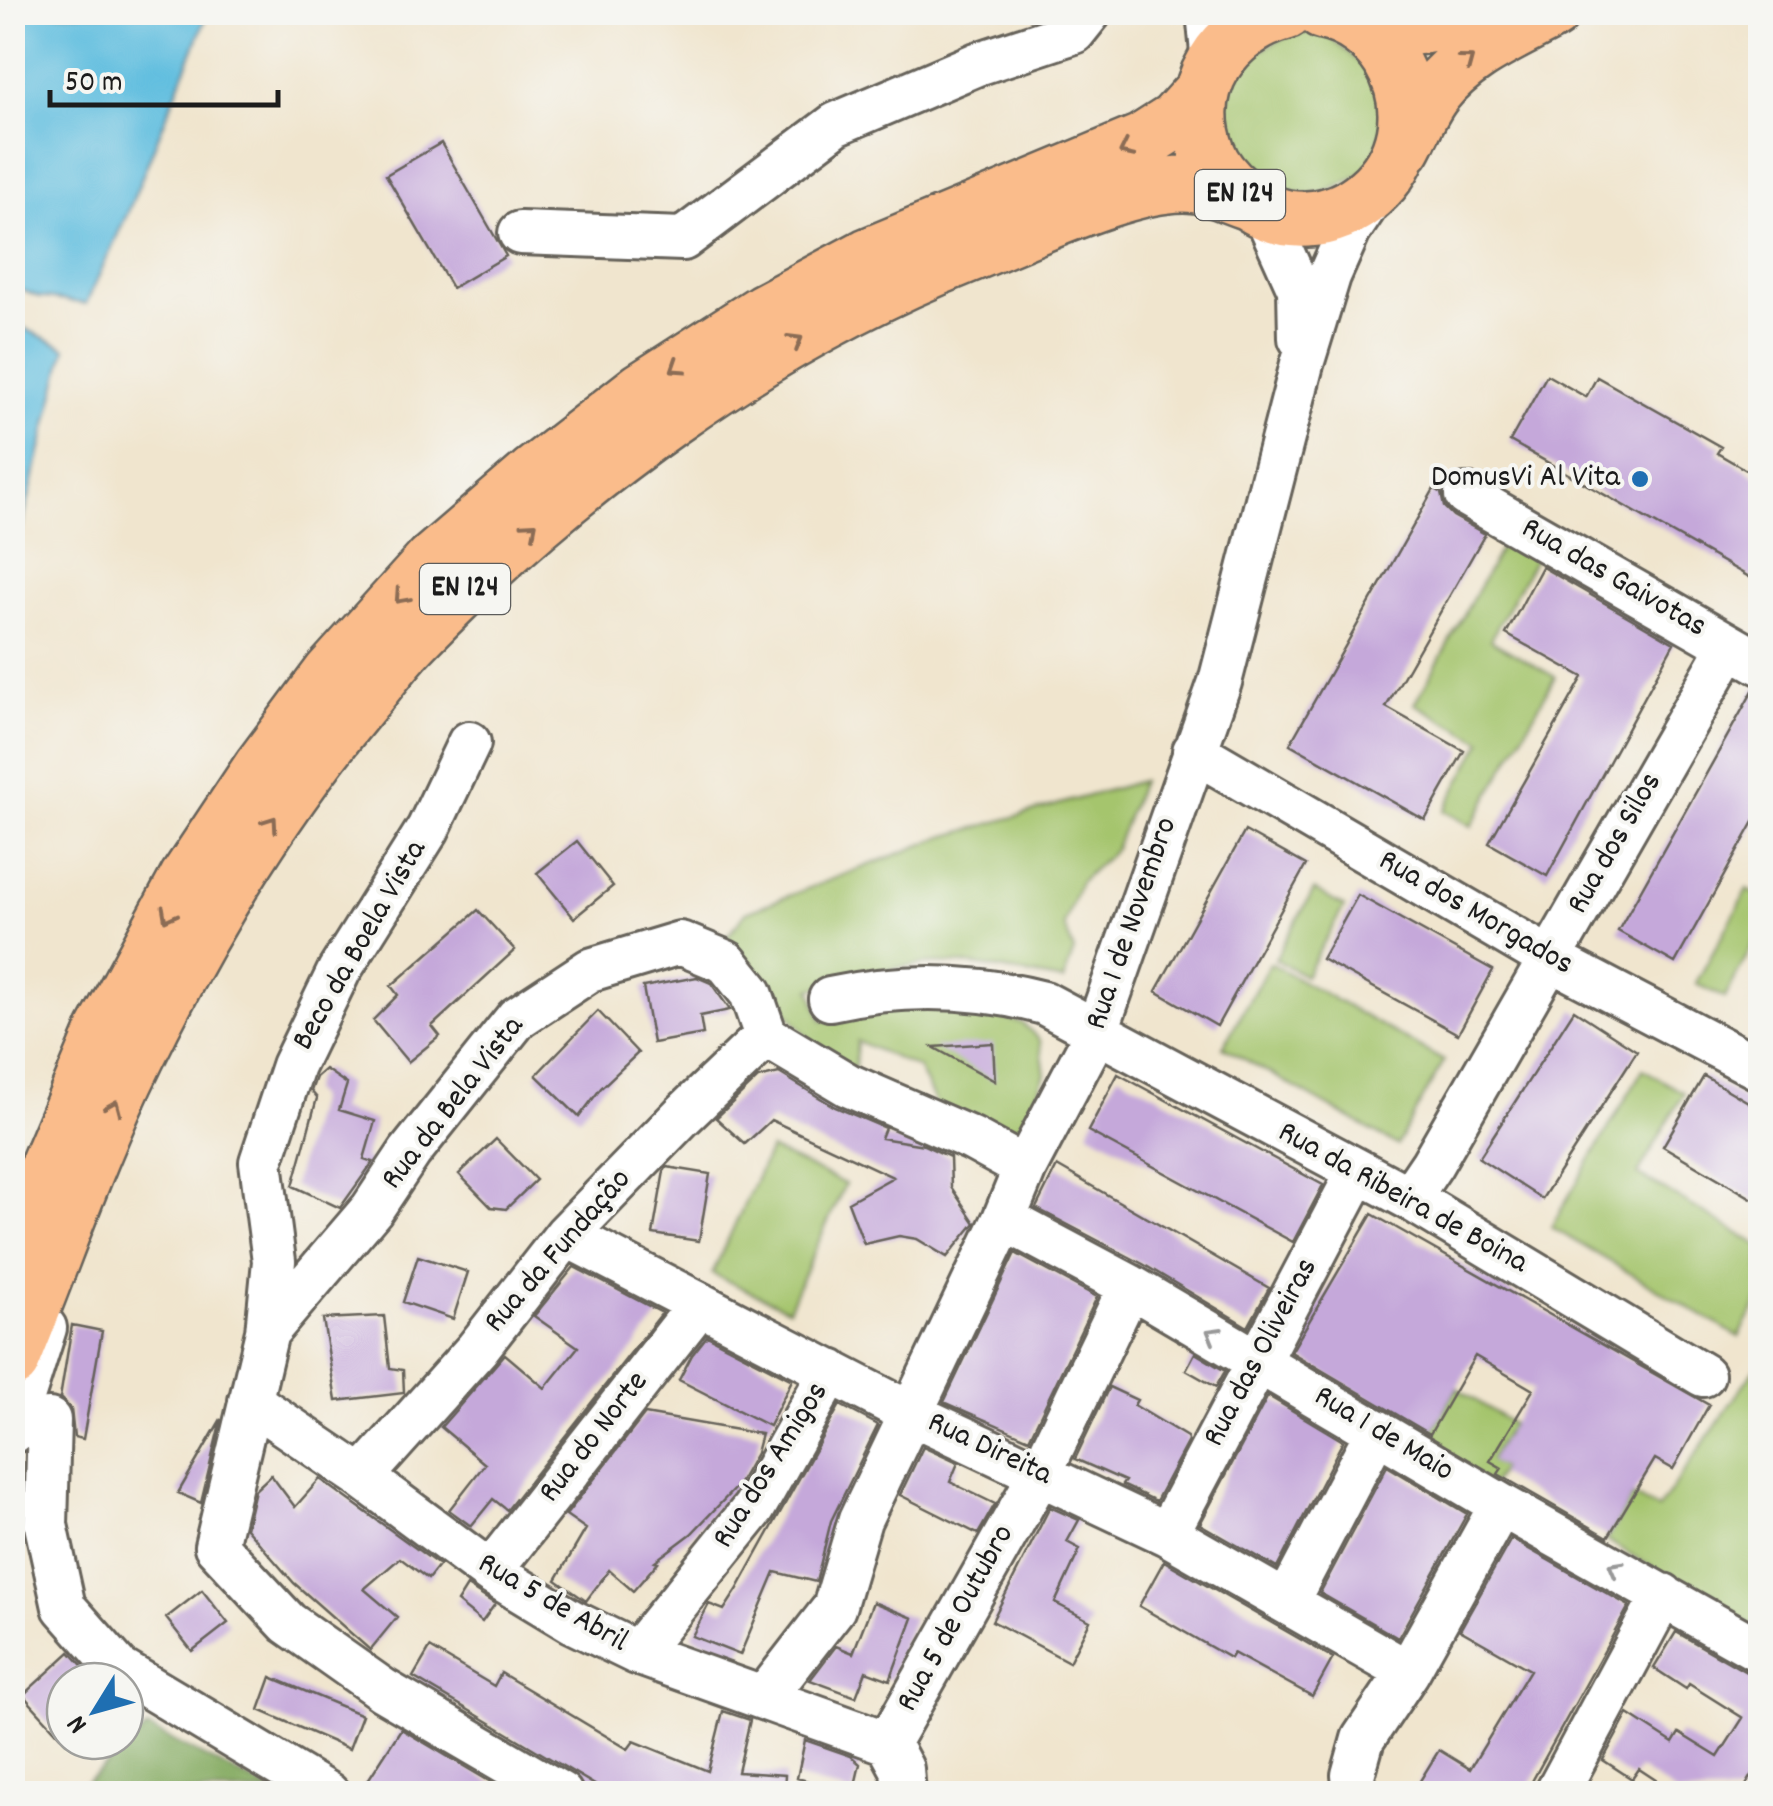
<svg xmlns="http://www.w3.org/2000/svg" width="1773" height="1806" font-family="Dekko,sans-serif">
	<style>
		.green { fill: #a5c56d; stroke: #607044; stroke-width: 2.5 }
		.forest { fill: #84aa60; stroke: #50633e; stroke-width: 2.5 }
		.water { fill: #60bedf; stroke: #3e6d7e; stroke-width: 2.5 }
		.building { fill: #c5a8da }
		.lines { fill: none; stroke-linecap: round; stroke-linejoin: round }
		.minor-casing { stroke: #66625a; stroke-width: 48 }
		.major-casing { stroke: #66625a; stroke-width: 60 }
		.minor { stroke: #fff; stroke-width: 42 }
		.major { stroke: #fabc8b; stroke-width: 55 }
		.oneway { stroke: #8b6c54 }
		.oneway2 { stroke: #999 }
		.poi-dot { fill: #1f6fb2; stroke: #f6f6f2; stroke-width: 4 }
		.labels { text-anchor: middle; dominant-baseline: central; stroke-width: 8; stroke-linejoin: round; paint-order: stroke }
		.shield { fill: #f6f6f2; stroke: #5d5d5c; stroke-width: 2.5 }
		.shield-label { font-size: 30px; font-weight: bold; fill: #1c1c1c }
		.poi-label { font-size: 32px; fill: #1c1c1c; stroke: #f6f6f2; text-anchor: end }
		.street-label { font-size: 32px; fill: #1c1c1c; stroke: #f6f6f2 }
	</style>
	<rect width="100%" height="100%" fill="#f6f6f2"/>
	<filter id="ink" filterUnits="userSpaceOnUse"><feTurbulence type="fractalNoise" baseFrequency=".01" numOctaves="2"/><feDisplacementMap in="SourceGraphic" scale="20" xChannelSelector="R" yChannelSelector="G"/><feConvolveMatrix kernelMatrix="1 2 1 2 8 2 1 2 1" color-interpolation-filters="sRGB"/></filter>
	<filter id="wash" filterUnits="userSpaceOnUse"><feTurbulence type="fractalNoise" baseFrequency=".0048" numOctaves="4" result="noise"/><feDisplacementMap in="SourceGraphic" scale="40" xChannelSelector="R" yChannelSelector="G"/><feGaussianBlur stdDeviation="2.25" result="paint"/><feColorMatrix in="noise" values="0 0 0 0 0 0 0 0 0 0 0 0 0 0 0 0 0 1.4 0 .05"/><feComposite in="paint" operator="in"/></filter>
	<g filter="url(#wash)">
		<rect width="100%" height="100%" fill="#f0e5ce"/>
		<!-- green -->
		<path class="green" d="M1313,23L1393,91L1371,168C1356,176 1338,189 1322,193C1278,203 1223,158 1225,112C1226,96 1236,76 1241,60Z
			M1506,538L1537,555L1490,640L1555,677L1472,826L1444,811L1482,741L1415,704Z
			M1141,781L1115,849L1080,882L1064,925L1074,951L1063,981C1019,973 970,960 925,964C886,968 849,979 811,989L822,1021L926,1005L984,1013L1022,1023L1040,1040L1045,1074L1030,1113L1016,1130H979L939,1110L918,1068L857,1041L855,1068L826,1060L758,977L723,942L746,912L940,838Z
			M1748,889L1760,897V931L1725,998L1696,983Z
			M1314,890L1344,907L1305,976L1275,959Z
			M1270,963L1444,1061L1397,1145L1223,1047Z
			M1643,1069L1684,1093L1638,1174L1760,1246V1299L1739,1337L1551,1227Z
			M770,1149L845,1184L788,1309L712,1274Z
			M1760,1361V1631L1606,1540L1632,1496L1658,1509Z
			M1457,1388L1512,1424L1490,1460L1502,1468L1491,1486L1423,1445Z"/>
		<!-- forest -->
		<path class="forest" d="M148,1728L275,1793H76L78,1789Z"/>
		<!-- water -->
		<path class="water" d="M12,13H208L128,212L86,304L39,297L13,287Z
			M13,323L66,348L13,562Z"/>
		<g id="blocks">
			<!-- building -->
			<path class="building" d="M441,143L506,256L452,288L386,175Z
				M1547,375L1586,397L1597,377L1721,447L1717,453L1760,478V583L1510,441Z
				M1434,489L1441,493L1444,507L1453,516L1485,534L1386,707L1464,751L1425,820L1290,744Z
				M1542,567L1674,643L1547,876L1489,843L1583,677L1506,634Z
				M1755,687L1760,688V811L1675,963L1618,931Z
				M1245,831L1306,865L1217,1026L1156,991Z
				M577,841L613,886L574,918L537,873Z
				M1358,895L1493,970L1458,1034L1322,959Z
				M478,910L515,950L432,1026L440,1036L408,1062L373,1020L398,995L391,986Z
				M697,977L711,983L730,1010L700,1016L703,1034L653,1043L643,987Z
				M1574,1010L1637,1051L1542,1199L1479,1158Z
				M598,1011L638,1053L601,1088L579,1117L536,1075Z
				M993,1043L995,1081L933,1047Z
				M325,1069L347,1084L339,1110L375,1121L364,1159L373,1162L340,1208L293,1186L317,1098L311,1091L316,1077Z
				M779,1073L835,1107L885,1128L881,1138L924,1145L950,1157L951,1187L975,1223L947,1257L917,1239L899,1236L864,1244L848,1202L893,1177L771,1120L745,1144L716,1118L758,1078Z
				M1118,1074L1323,1185L1293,1242L1088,1131Z
				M1704,1076L1760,1109V1203L1663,1146Z
				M496,1139L536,1180L506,1209L491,1207L459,1174Z
				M1057,1166L1269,1288L1248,1327L1143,1264L1036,1208Z
				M667,1167L710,1174L699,1241L653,1234L664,1171Z
				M1372,1214L1709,1405L1673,1469L1655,1459L1608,1537L1498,1474L1502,1468L1490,1461L1533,1390L1475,1356L1430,1434L1291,1352Z
				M1015,1253L1097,1297L1029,1439L944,1402Z
				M418,1256L468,1272L453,1319L403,1302Z
				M574,1267L662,1313L507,1510L493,1499L471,1526L449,1510L485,1464L441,1427L505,1354L545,1388L578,1347L534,1316Z
				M384,1316L390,1368L403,1370L404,1393L336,1401L323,1319Z
				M72,1325L102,1331L83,1439L74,1437L71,1409L60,1398Z
				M707,1336L792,1380L769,1426L679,1380L692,1355Z
				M1195,1353L1225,1371L1216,1387L1186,1370Z
				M1109,1387L1137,1400L1134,1405L1187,1437L1188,1441L1156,1501L1122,1485L1125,1481L1075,1459Z
				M1268,1396L1343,1441L1277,1568L1200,1524Z
				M840,1405L878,1425L831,1521L816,1582L775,1572L740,1655L692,1636L709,1604L724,1610L737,1590Z
				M645,1414L761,1434L756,1453L738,1485L691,1534L655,1561L658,1562L633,1591L609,1570L586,1601L556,1580L586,1529L566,1515Z
				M221,1419L201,1503L178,1493Z
				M923,1447L958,1463L950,1482L995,1504L978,1534L900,1495Z
				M1387,1466L1467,1514L1398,1638L1320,1593Z
				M271,1475L295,1507L320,1479L439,1565L428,1579L400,1558L364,1589L397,1617L370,1650L294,1583L246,1528L255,1490Z
				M1050,1507L1079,1520L1067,1542L1080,1549L1055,1603L1090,1621L1069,1662L992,1621Z
				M1511,1539L1629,1606L1525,1794H1434L1418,1784L1439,1750L1470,1769L1530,1670L1460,1630Z
				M1164,1561L1333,1658L1312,1696L1233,1653L1230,1658L1139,1606Z
				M467,1586L495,1604L482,1622L457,1602Z
				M202,1590L228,1623L192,1651L166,1618Z
				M873,1602L913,1618L890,1680L866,1671L856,1697L810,1680L836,1646L853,1653Z
				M1676,1632L1748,1673L1760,1676V1762L1741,1794H1677L1639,1769L1632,1779L1603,1760L1628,1714L1673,1743L1679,1733L1718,1757L1743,1718L1689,1684L1686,1689L1654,1668Z
				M430,1648L494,1686L501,1673L628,1749L634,1741L708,1771L723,1711L750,1720L738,1772L785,1775L784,1794H610L413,1677Z
				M70,1652L96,1681H65V1741L23,1695Z
				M271,1677L362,1715L349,1749L259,1710Z
				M401,1729L511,1794H359Z
				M805,1740L851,1756L860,1764L853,1794L797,1778Z"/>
		</g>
	</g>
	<g filter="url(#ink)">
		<use href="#blocks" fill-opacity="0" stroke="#66625a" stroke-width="2.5"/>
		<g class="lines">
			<defs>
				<path id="minor" d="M1208,12L1213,63
					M1264,211L1299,289L1300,338
					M520,233L683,239L836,124L977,64L1074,32L1090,12
					M1466,495L1760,663
					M469,743L428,829L339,971L293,1066L261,1162L274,1261L267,1332L216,1546L288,1623L383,1690L561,1794
					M1194,751L1550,959L1760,1069
					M830,999C903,983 972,984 1044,1003L1409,1198L1703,1375
					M1409,1198L1432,1164L1730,646
					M1004,1219L1130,1286L1501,1505L1760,1651
					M566,1235L912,1414L1167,1534L1408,1672
					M267,1332L372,1209L410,1152L517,1018L590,970L680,943L726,962L751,993L766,1036L848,1085L972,1139L1025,1168
					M250,1401L362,1477L490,1572L571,1621L637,1653L888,1743
					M49,1420L46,1525L64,1607L119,1669L328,1794
					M12,1432L45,1328
					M362,1477L477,1349L566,1235L682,1116L766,1036
					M1167,1534L1358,1172
					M490,1572L700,1304
					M1288,1600L1377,1431
					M637,1653L754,1508L831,1371
					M764,1698L834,1608L860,1520L1004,1219L1025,1168L1096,1033L1220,682L1302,364L1329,276L1349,231L1377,189
					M904,1794L902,1769L888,1743L1040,1474L1130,1286
					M1355,1794L1353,1775L1363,1739L1408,1672L1501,1505
					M1556,1794L1663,1595"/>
				<path id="major" d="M1286,12C1223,28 1183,88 1207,152C1213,169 1226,183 1239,194C1324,269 1451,162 1390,59C1376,36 1350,17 1323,12
					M1343,17C1392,28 1418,35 1465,12
					M1403,148C1413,130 1421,108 1434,92C1464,53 1510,35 1552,12
					M12,1250L105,1030L187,879L261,768L331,674L433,561L533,475L642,390L765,311L868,256L1142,142L1175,121L1202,91
					M12,1360C53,1260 88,1155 136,1058C198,931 273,807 364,698C381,677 397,655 416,636C568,480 762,337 965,256C1022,234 1138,176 1197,185C1214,187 1232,197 1249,202"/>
			</defs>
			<!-- minor casing -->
			<use href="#minor" class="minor-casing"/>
			<!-- major casing -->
			<use href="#major" class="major-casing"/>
			<!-- minor -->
			<use href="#minor" class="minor"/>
			<!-- major -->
			<use href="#major" class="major"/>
		</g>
		<!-- one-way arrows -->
		<defs><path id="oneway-chevron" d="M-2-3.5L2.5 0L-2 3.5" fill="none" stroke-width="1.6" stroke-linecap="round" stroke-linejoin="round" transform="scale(2.5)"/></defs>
		<g class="oneway">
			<use href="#oneway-chevron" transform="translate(1467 61) rotate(-37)"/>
			<use href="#oneway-chevron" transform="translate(1126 150) rotate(154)"/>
			<use href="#oneway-chevron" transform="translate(796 341) rotate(-31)"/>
			<use href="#oneway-chevron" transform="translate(677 367) rotate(147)"/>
			<use href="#oneway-chevron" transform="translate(531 528) rotate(-41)"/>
			<use href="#oneway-chevron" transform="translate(401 597) rotate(132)"/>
			<use href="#oneway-chevron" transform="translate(271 823) rotate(-55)"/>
			<use href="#oneway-chevron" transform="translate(168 915) rotate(118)"/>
			<use href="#oneway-chevron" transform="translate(114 1107) rotate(-67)"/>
		</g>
		<g class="oneway2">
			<use href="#oneway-chevron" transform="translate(1213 1334) rotate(-150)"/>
			<use href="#oneway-chevron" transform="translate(1615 1568) rotate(-151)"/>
		</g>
	</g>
	<!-- markers -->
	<circle class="poi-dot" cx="1640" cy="479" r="10"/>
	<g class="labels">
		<!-- shield labels -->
		<g class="shield">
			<rect x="1195" y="170" width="90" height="50" rx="8"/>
			<rect x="420" y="564" width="90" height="50" rx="8"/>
		</g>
		<g class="shield-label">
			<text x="1240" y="195">EN 124</text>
			<text x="465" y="589">EN 124</text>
		</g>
		<!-- poi labels -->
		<g class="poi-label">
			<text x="1620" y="479">DomusVi Al Vita</text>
		</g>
		<!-- street labels -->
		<g class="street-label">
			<text transform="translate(1613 579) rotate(30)">Rua das Gaivotas</text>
			<text transform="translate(1616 844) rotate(-60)">Rua dos Silos</text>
			<text transform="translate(1475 914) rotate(30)">Rua dos Morgados</text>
			<text transform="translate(1133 924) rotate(-71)">Rua 1 de Novembro</text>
			<text transform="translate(361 946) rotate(-60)">Beco da Boela Vista</text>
			<text transform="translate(454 1104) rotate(-52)">Rua da Bela Vista</text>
			<text transform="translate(1402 1199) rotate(29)">Rua da Ribeira de Boina</text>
			<text transform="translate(559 1252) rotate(-49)">Rua da Fundação</text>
			<text transform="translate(1262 1353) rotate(-62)">Rua das Oliveiras</text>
			<text transform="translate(1383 1435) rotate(31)">Rua 1 de Maio</text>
			<text transform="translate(595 1438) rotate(-52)">Rua do Norte</text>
			<text transform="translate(989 1450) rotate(25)">Rua Direita</text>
			<text transform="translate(772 1466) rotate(-58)">Rua dos Amigos</text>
			<text transform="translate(552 1604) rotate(30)">Rua 5 de Abril</text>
			<text transform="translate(957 1619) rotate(-61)">Rua 5 de Outubro</text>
		</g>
	</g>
	<!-- margin -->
	<rect width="1773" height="1806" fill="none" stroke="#f6f6f2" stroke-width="50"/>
	<!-- north arrow -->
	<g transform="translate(95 1711) rotate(233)"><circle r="48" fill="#f6f6f2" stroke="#9f9f9c" stroke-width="2.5"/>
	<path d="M0-8L18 38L0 25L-18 38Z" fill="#1f6fb2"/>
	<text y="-15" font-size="28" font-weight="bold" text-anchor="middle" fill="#1c1c1c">N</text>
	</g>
	<!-- scale -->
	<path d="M50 90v15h228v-15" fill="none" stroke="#1c1c1c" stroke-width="5"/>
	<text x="65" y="90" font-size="30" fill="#1c1c1c" stroke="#f6f6f2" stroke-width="8" paint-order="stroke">50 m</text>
</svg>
